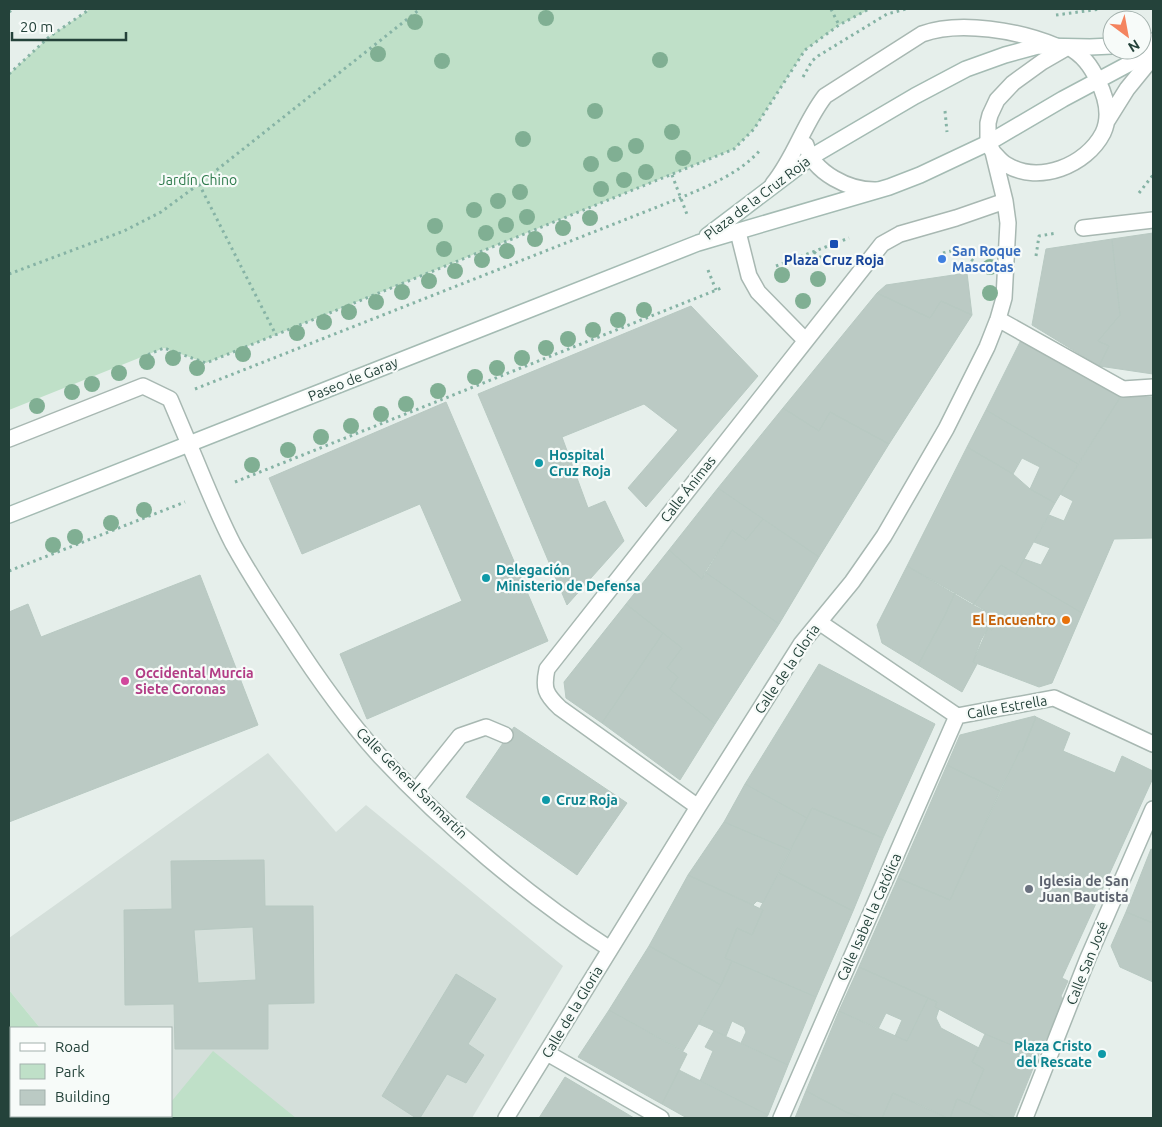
<svg xmlns="http://www.w3.org/2000/svg" width="1162" height="1127" font-family="Ubuntu,sans-serif">
	<style>
		.built { fill: #d4dfda }
		.green { fill: #bfe0c8 }
		.building { fill: #bbcac4; stroke: #b8c9c2; fill-rule: evenodd }
		.lines { fill: none; stroke-linecap: round; stroke-linejoin: round }
		.lane-casing { stroke: #a8b8b2; stroke-width: 18 }
		.street-casing { stroke: #a8b8b2; stroke-width: 18 }
		.secondary-casing { stroke: #a4bbb3; stroke-width: 18 }
		.path { stroke: #86b3a5; stroke-width: 3; stroke-dasharray: 2.5 4; stroke-linecap: butt }
		.lane { stroke: #fff; stroke-width: 15 }
		.street { stroke: #fff; stroke-width: 15 }
		.secondary { stroke: #fff; stroke-width: 15 }
		.tree { fill: #80af93 }
		.transit-dot { fill: #1a4fb4; stroke: #f7fbf9; stroke-width: 2 }
		.shop-dot { fill: #3f7fe0; stroke: #f7fbf9; stroke-width: 2 }
		.culture-dot { fill: #0f9aa8; stroke: #f7fbf9; stroke-width: 2 }
		.food-dot { fill: #e8710a; stroke: #f7fbf9; stroke-width: 2 }
		.hotel-dot { fill: #d1479c; stroke: #f7fbf9; stroke-width: 2 }
		.worship-dot { fill: #6b7280; stroke: #f7fbf9; stroke-width: 2 }
		.labels { text-anchor: middle; dominant-baseline: central; stroke-width: 4.5; stroke-linejoin: round; paint-order: stroke }
		.park-label { font-size: 14px; fill: #2d7a4b; stroke: #f7fbf9 }
		.street-label { font-size: 14px; fill: #24423a; stroke: #f7fbf9 }
		.shop-label { font-size: 14px; font-weight: bold; fill: #366cbe; stroke: #f7fbf9; text-anchor: start }
		.transit-label { font-size: 14px; font-weight: bold; fill: #164399; stroke: #f7fbf9 }
		.culture-label { font-size: 14px; font-weight: bold; fill: #0d838f; stroke: #f7fbf9; text-anchor: start }
		.food-label { font-size: 14px; font-weight: bold; fill: #c56008; stroke: #f7fbf9; text-anchor: end }
		.hotel-label { font-size: 14px; font-weight: bold; fill: #b23c85; stroke: #f7fbf9; text-anchor: start }
		.worship-label { font-size: 14px; font-weight: bold; fill: #5b616d; stroke: #f7fbf9; text-anchor: start }
	</style>
	<rect width="100%" height="100%" fill="#e6efeb"/>
	<!-- built -->
	<path class="built" d="M268,753L336,832L366,805L563,966L472,1118H9V1099L11,1097V1116H171V1028H40L9,990V938Z"/>
	<!-- green -->
	<path class="green" d="M90,9H870L839,25L805,50L754,129L734,149L206,363L164,348L9,410V74L49,37Z
		M9,990L40,1028H11V1097L9,1099Z
		M213,1051L296,1118H158L160,1116H171V1102Z"/>
	<!-- building -->
	<path class="building" d="M1153,233V374L1099,366L1109,346L1098,341L1120,315L1112,239Z
		M1112,239L1120,315L1098,341L1109,346L1099,366L1032,325L1046,249Z
		M967,273L972,315L941,301L930,318L877,293L886,285Z
		M877,293L930,318L941,301L972,315L889,444L830,412L819,431L783,408Z
		M691,306L758,376L646,507L628,488L678,430L644,404L562,437L588,508L605,501L624,541L567,605L478,394Z
		M1021,340L1118,396H1121L1078,464L986,410Z
		M1121,396L1153,397V538L1114,539L1082,613L1016,574L1024,559L1041,565L1050,548L1034,542L1049,515L1064,521L1073,501L1060,494Z
		M446,402L548,641L367,719L340,654L462,601L420,504L302,554L269,478Z
		M783,408L819,431L830,412L889,444L819,557L718,488Z
		M986,410L1078,464L1055,503L1030,489L1040,467L1022,458L1013,474L967,447Z
		M967,447L1013,474L1030,489L1055,503L1016,574L1001,565L973,605L907,566Z
		M718,488L763,519L746,540L732,530L702,579L669,550Z
		M763,519L819,557L779,624L705,572L732,530L746,540Z
		M669,550L702,579L705,572L779,624L715,724L670,689L678,677L667,668L682,648L626,604Z
		M1001,565L1082,613L1052,683L1039,687L973,662L988,628L992,630L998,618L973,605Z
		M907,566L955,593L945,615L918,665L882,643L877,625Z
		M200,575L258,725L9,822V612L28,604L41,637Z
		M955,593L998,618L992,630L988,628L981,640L973,662L977,664L962,692L918,665L945,615Z
		M626,604L663,633L602,723L566,698L564,682Z
		M663,633L682,648L667,668L678,677L670,689L715,724L680,780L602,723Z
		M819,664L935,724L883,838L812,808L807,818L745,784Z
		M1035,716L1036,717L1022,752L1020,750L1000,791L947,765L960,735Z
		M1036,717L1070,733L1063,751L1115,773L1122,756L1153,771V778L1062,978L1068,981L1061,996L1064,1001L1038,1056L985,1034L935,1007L937,1002L859,967L898,878L950,900L1020,750L1022,752Z
		M514,727L627,803L577,875L466,797Z
		M947,765L1000,791L950,900L898,878Z
		M745,784L807,818L790,850L724,822Z
		M812,808L883,838L853,911L779,873Z
		M724,822L790,850L763,903L757,901L753,905L688,875Z
		M1151,849L1153,850V923L1126,912Z
		M264,860L265,906H313L314,1003L268,1004V1049H175L174,1004L125,1005L124,910L172,909L171,861ZM253,927L256,980L198,983L194,930Z
		M779,873L853,911L816,997L725,958L737,928L752,935L763,910L760,908Z
		M688,875L763,910L752,935L737,928L725,958L732,961L721,985L649,946Z
		M1126,912L1153,923V982L1120,967L1111,946Z
		M649,946L721,985L683,1051L609,1010Z
		M732,961L816,997L788,1065L741,1043L746,1032L744,1027L732,1021L726,1036L699,1024L721,985Z
		M859,967L928,998L907,1041L895,1036L902,1020L886,1013L878,1029L839,1011Z
		M456,974L496,999L468,1044L484,1055L466,1083L447,1074L420,1118H416L382,1096Z
		M928,998L937,1002L935,1007L939,1009L936,1018L941,1028L979,1048L972,1062L984,1069L969,1104L957,1099L950,1118H947L893,1093L882,1118H864L848,1113L806,1091L839,1011L907,1041Z
		M609,1010L687,1054L662,1104L578,1057Z
		M714,1031L788,1065L768,1115L700,1081L713,1051L705,1047Z
		M985,1034L1038,1056L1013,1118H996L969,1104L984,1069L972,1062Z
		M679,1070L768,1115L766,1118H687L662,1104Z
		M565,1077L634,1118H539Z
		M806,1091L848,1113L864,1118H795Z
		M893,1093L925,1107L947,1118H882Z
		M957,1099L969,1104L996,1118H950Z"/>
	<g class="lines">
		<defs>
			<path id="lane" d="M806,145C813,173 850,191 877,190
				M773,184C795,157 804,123 825,96L922,34C960,20 1020,31 1056,46
				M9,439L143,386L170,399L189,444
				M416,791L460,736L486,727L505,735"/>
			<path id="street" d="M1107,121L1127,89L1153,57
				M1083,228L1153,220
				M738,232L749,276L758,292L805,340
				M998,319L1123,389L1153,387
				M189,444C203,477 216,511 233,544C250,575 269,604 289,634C316,676 345,717 379,755C445,826 528,896 610,949
				M819,622L957,716L1054,698L1153,744
				M698,807L560,708C545,694 543,688 547,669L882,244L900,234L956,218L1005,201
				M547,1053L661,1118
				M506,1118L698,807L801,644L852,582L884,536L946,429L987,347L998,319L1004,298L1008,223L1005,201L993,152L988,143V123L990,115L997,100L1013,83L1042,62L1068,47C1083,55 1091,66 1098,81C1106,97 1111,116 1103,133C1086,166 1039,184 1007,165C1001,162 997,156 993,152
				M781,1118L957,716
				M1025,1118L1088,958L1153,809"/>
			<path id="secondary" d="M1142,43L1153,41
				M707,236L811,157L915,96L966,69L1005,55L1038,46L1090,47L1112,46
				M9,515L698,243L889,187L920,175L988,143L1063,99L1153,51"/>
		</defs>
		<!-- lane casing -->
		<use href="#lane" class="lane-casing"/>
		<!-- street casing -->
		<use href="#street" class="street-casing"/>
		<!-- secondary casing -->
		<use href="#secondary" class="secondary-casing"/>
		<!-- path -->
		<path class="path" d="M831,9L839,25
			M9,12L13,9
			M1056,15L1101,9
			M9,74L49,37L90,9
			M803,77L812,61L818,56L887,14L906,9
			M945,111L947,132
			M672,175L688,217
			M199,184L276,335
			M1139,193L1153,175
			M814,252L831,266
			M943,253L959,249L978,265
			M1036,256L1039,236L1057,233
			M776,266L849,238
			M708,270L716,290
			M9,274L124,231L161,212L199,184L420,9
			M142,357L164,348L206,363L734,149L754,129L805,50L839,25L869,9
			M195,389L680,198C708,186 741,173 761,149
			M235,482L724,287
			M9,571L185,502"/>
		<!-- lane -->
		<use href="#lane" class="lane"/>
		<!-- street -->
		<use href="#street" class="street"/>
		<!-- secondary -->
		<use href="#secondary" class="secondary"/>
	</g>
	<!-- trees -->
	<g class="tree">
		<circle cx="546" cy="18" r="8"/>
		<circle cx="415" cy="22" r="8"/>
		<circle cx="378" cy="54" r="8"/>
		<circle cx="660" cy="60" r="8"/>
		<circle cx="442" cy="61" r="8"/>
		<circle cx="595" cy="111" r="8"/>
		<circle cx="672" cy="132" r="8"/>
		<circle cx="523" cy="139" r="8"/>
		<circle cx="636" cy="146" r="8"/>
		<circle cx="615" cy="154" r="8"/>
		<circle cx="683" cy="158" r="8"/>
		<circle cx="591" cy="164" r="8"/>
		<circle cx="646" cy="172" r="8"/>
		<circle cx="624" cy="180" r="8"/>
		<circle cx="601" cy="189" r="8"/>
		<circle cx="520" cy="192" r="8"/>
		<circle cx="498" cy="201" r="8"/>
		<circle cx="474" cy="210" r="8"/>
		<circle cx="527" cy="217" r="8"/>
		<circle cx="590" cy="218" r="8"/>
		<circle cx="506" cy="225" r="8"/>
		<circle cx="435" cy="226" r="8"/>
		<circle cx="563" cy="228" r="8"/>
		<circle cx="486" cy="233" r="8"/>
		<circle cx="535" cy="239" r="8"/>
		<circle cx="444" cy="249" r="8"/>
		<circle cx="507" cy="251" r="8"/>
		<circle cx="482" cy="260" r="8"/>
		<circle cx="990" cy="267" r="8"/>
		<circle cx="455" cy="271" r="8"/>
		<circle cx="782" cy="275" r="8"/>
		<circle cx="818" cy="279" r="8"/>
		<circle cx="429" cy="281" r="8"/>
		<circle cx="402" cy="292" r="8"/>
		<circle cx="990" cy="293" r="8"/>
		<circle cx="803" cy="301" r="8"/>
		<circle cx="376" cy="302" r="8"/>
		<circle cx="644" cy="310" r="8"/>
		<circle cx="349" cy="312" r="8"/>
		<circle cx="618" cy="320" r="8"/>
		<circle cx="324" cy="322" r="8"/>
		<circle cx="593" cy="330" r="8"/>
		<circle cx="297" cy="333" r="8"/>
		<circle cx="568" cy="339" r="8"/>
		<circle cx="546" cy="348" r="8"/>
		<circle cx="243" cy="354" r="8"/>
		<circle cx="173" cy="358" r="8"/>
		<circle cx="522" cy="358" r="8"/>
		<circle cx="147" cy="362" r="8"/>
		<circle cx="197" cy="368" r="8"/>
		<circle cx="497" cy="368" r="8"/>
		<circle cx="119" cy="373" r="8"/>
		<circle cx="475" cy="377" r="8"/>
		<circle cx="92" cy="384" r="8"/>
		<circle cx="438" cy="391" r="8"/>
		<circle cx="72" cy="392" r="8"/>
		<circle cx="406" cy="404" r="8"/>
		<circle cx="37" cy="406" r="8"/>
		<circle cx="381" cy="414" r="8"/>
		<circle cx="351" cy="426" r="8"/>
		<circle cx="321" cy="437" r="8"/>
		<circle cx="288" cy="450" r="8"/>
		<circle cx="252" cy="465" r="8"/>
		<circle cx="144" cy="510" r="8"/>
		<circle cx="111" cy="523" r="8"/>
		<circle cx="75" cy="537" r="8"/>
		<circle cx="53" cy="545" r="8"/>
	</g>
	<!-- markers -->
	<rect class="transit-dot" x="829" y="239" width="10" height="10" rx="2.5"/>
	<circle class="shop-dot" cx="942" cy="259" r="5"/>
	<g class="culture-dot">
		<circle cx="539" cy="463" r="5"/>
		<circle cx="486" cy="578" r="5"/>
		<circle cx="546" cy="800" r="5"/>
		<circle cx="1102" cy="1054" r="5"/>
	</g>
	<circle class="food-dot" cx="1066" cy="620" r="5"/>
	<circle class="hotel-dot" cx="125" cy="681" r="5"/>
	<circle class="worship-dot" cx="1029" cy="889" r="5"/>
	<g class="labels">
		<!-- park labels -->
		<g class="park-label">
			<text x="198" y="180">Jardín Chino</text>
		</g>
		<!-- street labels -->
		<g class="street-label">
			<text transform="translate(757 198) rotate(-37)">Plaza de la Cruz Roja</text>
			<text transform="translate(353 379) rotate(-22)">Paseo de Garay</text>
			<text transform="translate(688 489) rotate(-52)">Calle Ánimas</text>
			<text transform="translate(787 669) rotate(-56)">Calle de la Gloria</text>
			<text transform="translate(1007 707) rotate(-10)">Calle Estrella</text>
			<text transform="translate(412 783) rotate(45)">Calle General Sanmartín</text>
			<text transform="translate(869 917) rotate(-66)">Calle Isabel la Católica</text>
			<text transform="translate(1087 963) rotate(-68)">Calle San José</text>
			<text transform="translate(572 1012) rotate(-59)">Calle de la Gloria</text>
		</g>
		<!-- shop labels -->
		<g class="shop-label">
			<text x="952" y="251">San Roque<tspan x="952" dy="16">Mascotas</tspan></text>
		</g>
		<!-- transit labels -->
		<g class="transit-label">
			<text x="834" y="260">Plaza Cruz Roja</text>
		</g>
		<!-- culture labels -->
		<g class="culture-label">
			<text x="549" y="455">Hospital<tspan x="549" dy="16">Cruz Roja</tspan></text>
			<text x="496" y="570">Delegación<tspan x="496" dy="16">Ministerio de Defensa</tspan></text>
			<text x="556" y="800">Cruz Roja</text>
			<text x="1092" y="1046" text-anchor="end">Plaza Cristo<tspan x="1092" dy="16">del Rescate</tspan></text>
		</g>
		<!-- food labels -->
		<g class="food-label">
			<text x="1056" y="620">El Encuentro</text>
		</g>
		<!-- hotel labels -->
		<g class="hotel-label">
			<text x="135" y="673">Occidental Murcia<tspan x="135" dy="16">Siete Coronas</tspan></text>
		</g>
		<!-- worship labels -->
		<g class="worship-label">
			<text x="1039" y="881">Iglesia de San<tspan x="1039" dy="16">Juan Bautista</tspan></text>
		</g>
	</g>
	<!-- border -->
	<rect width="1162" height="1127" fill="none" stroke="#24423a" stroke-width="20"/>
	<!-- legend -->
	<rect x="10" y="1027" width="162" height="90" fill="#f7fbf9" stroke="#a3b1ad"/>
	<rect x="20" y="1043" width="25" height="8" fill="#ffffff" stroke="#a3b1ad"/>
	<text x="55" y="1052" font-size="15" fill="#24423a">Road</text>
	<rect x="20" y="1064" width="25" height="15" fill="#bfe0c8" stroke="#a3b1ad"/>
	<text x="55" y="1077" font-size="15" fill="#24423a">Park</text>
	<rect x="20" y="1090" width="25" height="15" fill="#bbcac4" stroke="#a3b1ad"/>
	<text x="55" y="1102" font-size="15" fill="#24423a">Building</text>
	<!-- north arrow -->
	<g transform="translate(1127 35) rotate(148)"><circle r="24" fill="#f7fbf9" stroke="#a3b1ad"/>
	<path d="M0-4L9 19L0 12L-9 19Z" fill="#f4845f"/>
	<text y="-8" font-size="14" font-weight="bold" text-anchor="middle" fill="#24423a">N</text>
	</g>
	<!-- scale -->
	<path d="M12 32v8h114v-8" fill="none" stroke="#24423a" stroke-width="2.5"/>
	<text x="20" y="32" font-size="15" fill="#24423a" stroke="#f7fbf9" stroke-width="4" paint-order="stroke">20 m</text>
</svg>
